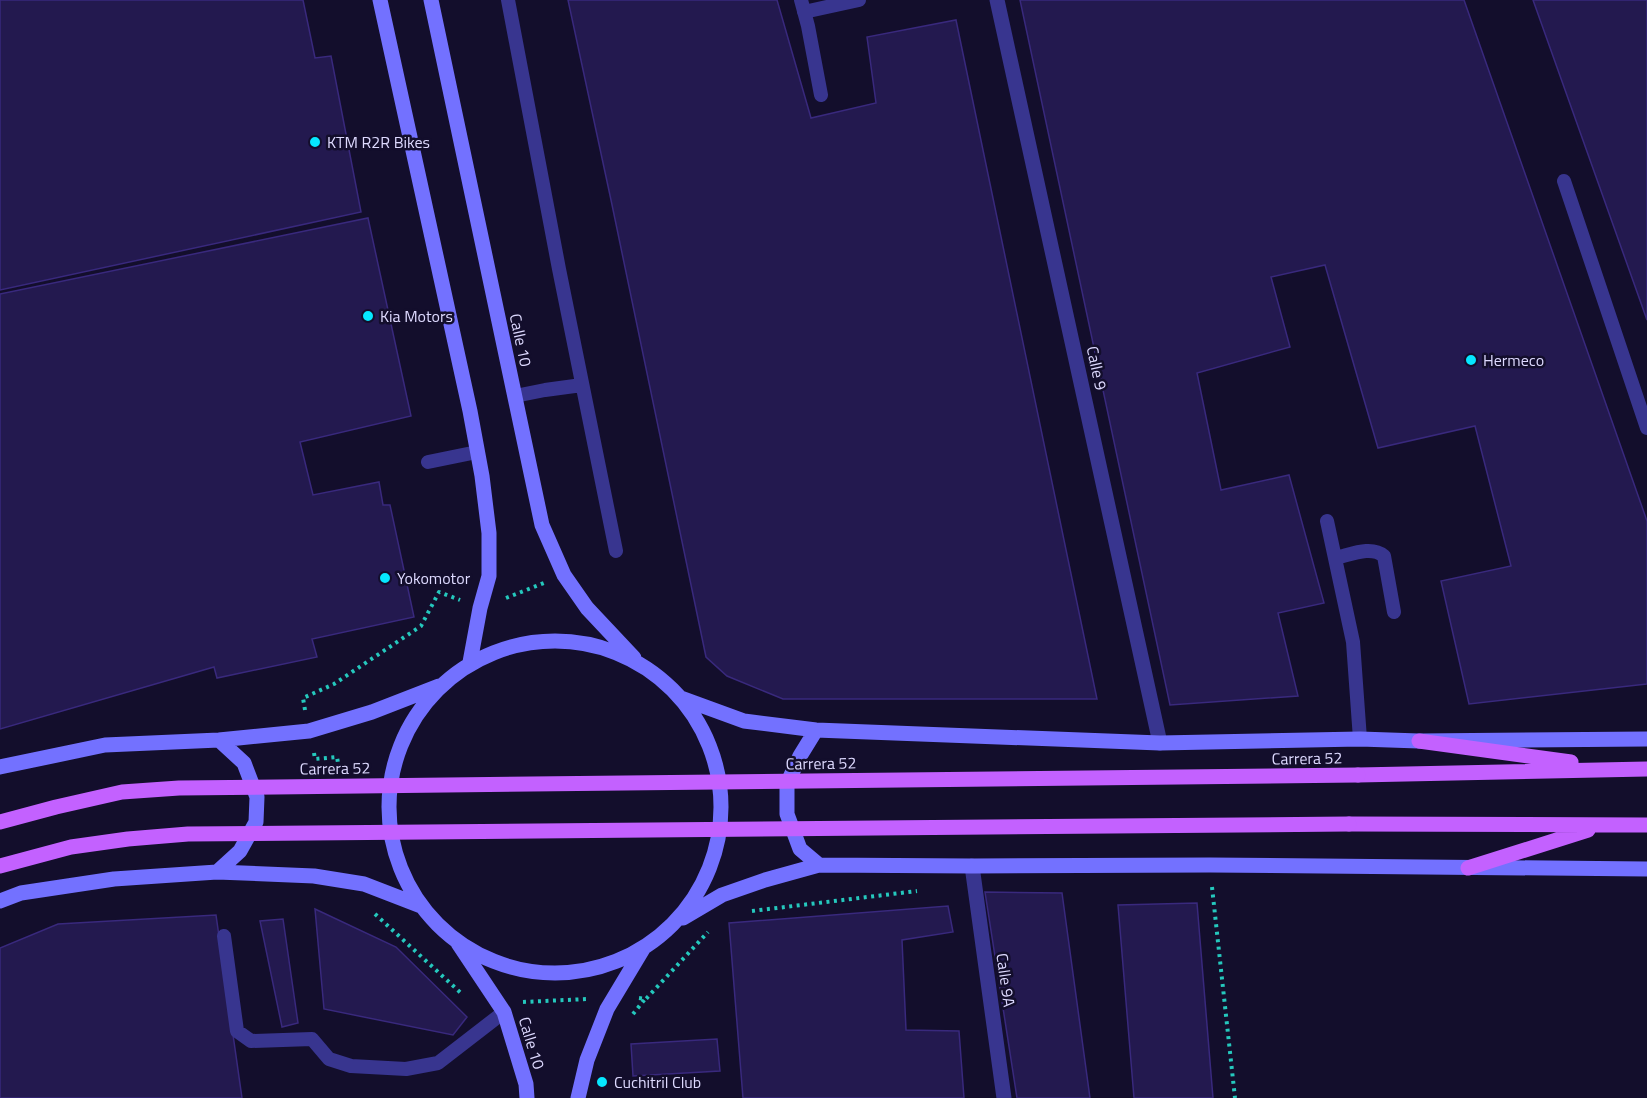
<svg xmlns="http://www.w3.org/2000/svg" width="1647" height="1098" font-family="'Titillium Web',sans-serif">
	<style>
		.building { fill: #23194f; stroke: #39297d; stroke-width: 1.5 }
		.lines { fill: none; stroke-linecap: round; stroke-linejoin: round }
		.path { stroke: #25c8bd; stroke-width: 4; stroke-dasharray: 3 4.5; stroke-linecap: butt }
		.lane { stroke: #38358f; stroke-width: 14 }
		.street { stroke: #38358f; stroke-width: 15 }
		.secondary { stroke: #7371ff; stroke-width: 15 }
		.primary { stroke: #c361ff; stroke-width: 15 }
		.primary-bridge { stroke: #c361ff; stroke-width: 15 }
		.poi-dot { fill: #06e7ff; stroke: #130e2c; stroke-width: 2 }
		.labels { text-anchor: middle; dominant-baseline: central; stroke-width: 5; stroke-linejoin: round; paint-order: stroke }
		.poi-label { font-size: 16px; fill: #dedaff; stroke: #130e2c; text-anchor: start }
		.street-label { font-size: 16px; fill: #dedaff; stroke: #130e2c }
	</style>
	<rect width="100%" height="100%" fill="#130e2c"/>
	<!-- building -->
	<path class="building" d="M0,0H303L315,58L331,56L361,212L0,290Z
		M568,0H777L811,118L876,103L867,37L956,20L1097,699H783L727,676L706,657L611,200Z
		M1020,0H1464L1647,521V684L1469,704L1441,581L1511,566L1475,426L1378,448L1325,265L1271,277L1290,347L1197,373L1221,490L1289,475L1324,603L1278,613L1298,696L1170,705Z
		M1533,0H1647V320Z
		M368,218L411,416L300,442L313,495L379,482L383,505H390L414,617L312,639L317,657L217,678L214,667L0,729V294Z
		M985,892L1062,893L1090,1098H1017Z
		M1197,903L1213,1098H1134L1118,905Z
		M948,906L953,932L902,940L906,1030L959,1031L964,1098H743L729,923Z
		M315,909L396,947L467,1017L453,1035L324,1009Z
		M216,915L242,1098H0V948L58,924Z
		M283,919L298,1023L282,1027L260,921Z
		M717,1039L720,1071L633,1076L631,1044Z"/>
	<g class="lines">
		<!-- path -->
		<path class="path" d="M506,598L544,583
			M305,710L303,698L334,684L421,626L439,592L460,600
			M314,753L315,759L337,757L338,763
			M1212,887L1235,1098
			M752,911L917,891
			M375,914L462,994
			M639,998L646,999L708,932
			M523,1002L587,999
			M633,1014L645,999"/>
		<!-- lane -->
		<path class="lane" d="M508,0L559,269L616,551
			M801,0L808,26L821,95
			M804,12L859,0
			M1564,181L1647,428
			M515,396L545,390L582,385
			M428,462L477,452
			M1327,521L1353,642L1360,739
			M1335,558C1350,555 1371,545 1384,556L1394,612
			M224,936L237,1031L251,1041L312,1039L329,1059L351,1066L406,1069L438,1063L504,1012"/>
		<!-- street -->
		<path class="street" d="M997,0L1160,743
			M972,866L1004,1098"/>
		<!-- secondary -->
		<path class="secondary" d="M380,0L470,411L482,476L489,533V576L480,608L470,662
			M431,0L542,525L564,575L587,608L634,658
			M389 807a166 166 0 1 1 332 0a166 166 0 1 1-332 0Z
			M681,698L744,721L816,730L1160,743L1360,739L1419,741L1647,739
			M816,730L800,756L787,784V814L800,849L819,865
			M0,767L105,745L219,740L309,731L372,712L439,686
			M217,872L240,851L256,822L257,797L244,763L219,740
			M0,901L21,893L114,879L217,872L314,876L364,884L421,906
			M683,918L722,895L765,880L819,865L972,866L1210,865L1647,869
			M458,943L504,1012L526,1084L527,1098
			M578,1098L587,1060L607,1009L643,949"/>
		<!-- primary -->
		<path class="primary" d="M1419,741L1571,762
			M1358,775L1647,769
			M1349,824L1647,825
			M1468,868L1588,830"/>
		<!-- primary-bridge -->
		<path class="primary-bridge" d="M0,822L56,807L122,792L179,788L1358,775
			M0,866L71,847L128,839L188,834L1349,824"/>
	</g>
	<!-- markers -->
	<g class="poi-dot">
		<circle cx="315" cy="142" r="6"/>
		<circle cx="368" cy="316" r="6"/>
		<circle cx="1471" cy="360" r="6"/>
		<circle cx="385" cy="578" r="6"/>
		<circle cx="602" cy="1082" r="6"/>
	</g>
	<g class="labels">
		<!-- poi labels -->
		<g class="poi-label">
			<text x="327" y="142">KTM R2R Bikes</text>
			<text x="380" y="316">Kia Motors</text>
			<text x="1483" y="360">Hermeco</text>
			<text x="397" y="578">Yokomotor</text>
			<text x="614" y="1082">Cuchitril Club</text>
		</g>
		<!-- street labels -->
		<g class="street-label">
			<text transform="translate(521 340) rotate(78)">Calle 10</text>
			<text transform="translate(1097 368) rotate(78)">Calle 9</text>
			<text transform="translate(1307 758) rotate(-1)">Carrera 52</text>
			<text transform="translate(821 763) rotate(-1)">Carrera 52</text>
			<text transform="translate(335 768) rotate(-1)">Carrera 52</text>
			<text transform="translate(1006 980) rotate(82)">Calle 9A</text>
			<text transform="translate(532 1043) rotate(73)">Calle 10</text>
		</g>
	</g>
</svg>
